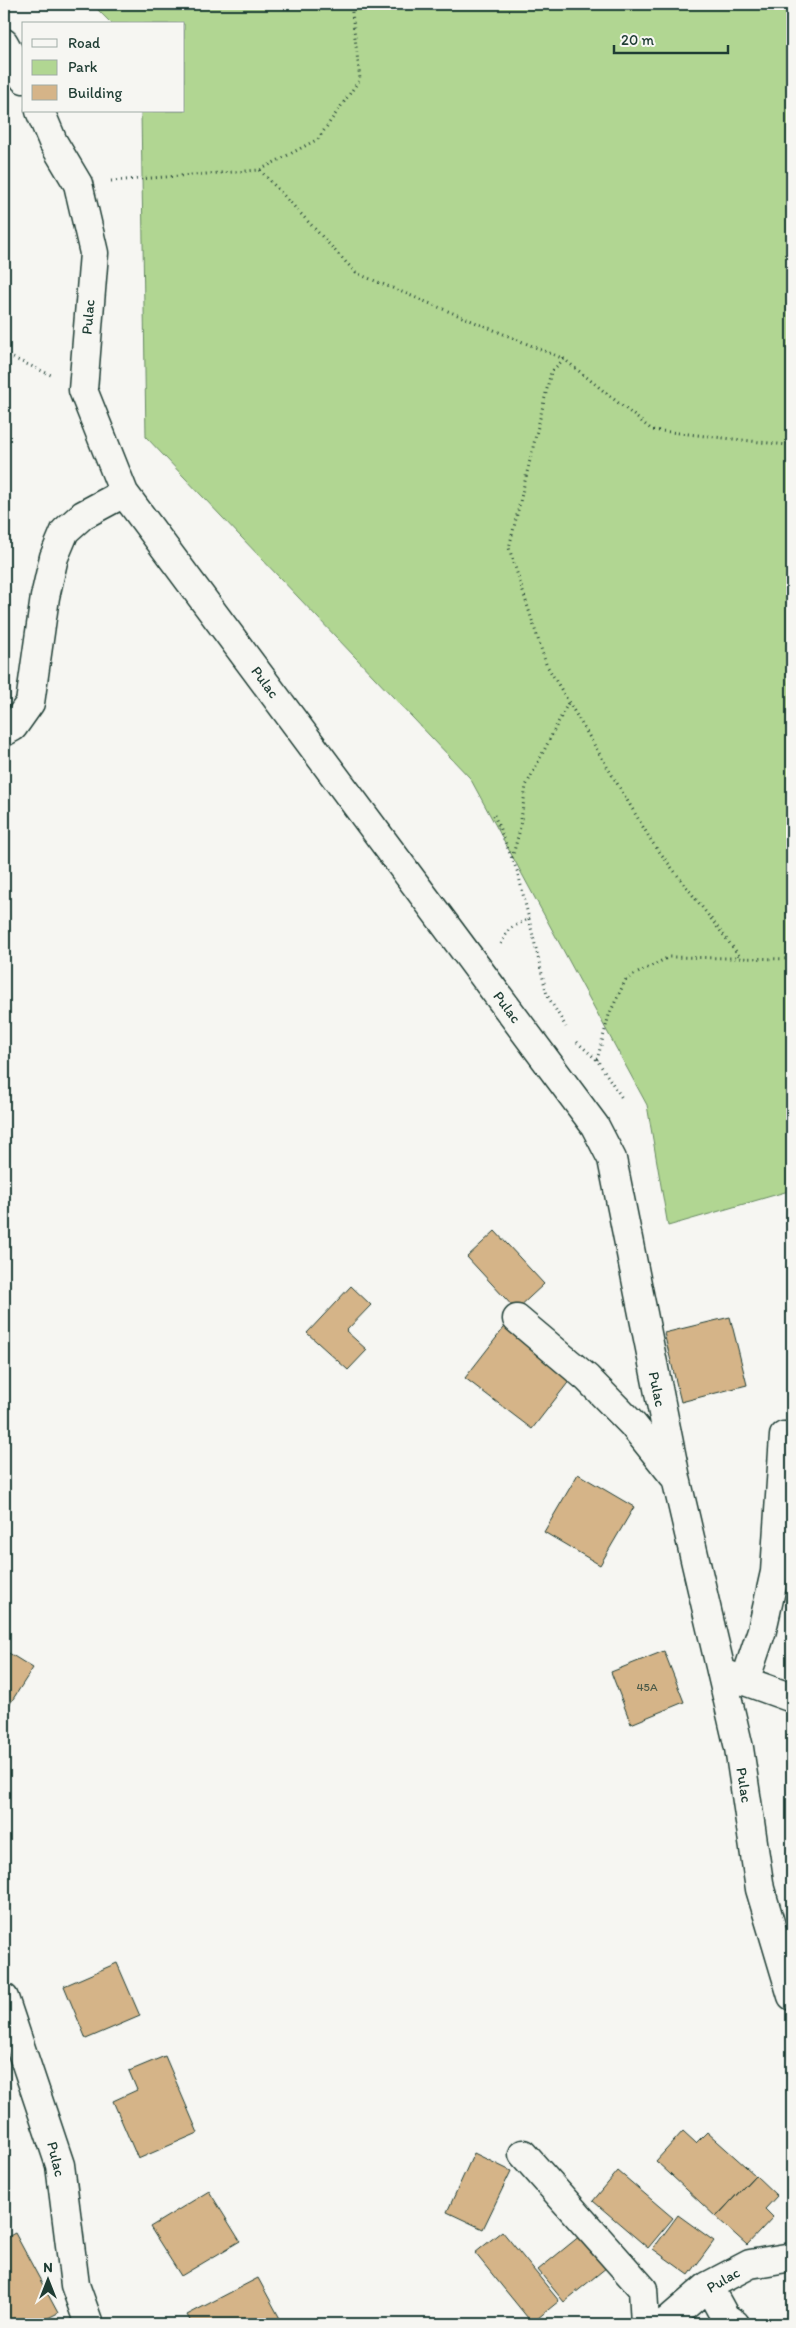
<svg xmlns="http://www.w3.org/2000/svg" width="796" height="2328" font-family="Itim,sans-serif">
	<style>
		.green { fill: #b1d692; stroke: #688a63 }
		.building { fill: #d5b488; stroke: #1f3d34 }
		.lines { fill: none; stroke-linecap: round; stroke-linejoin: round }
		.minor-casing { stroke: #1f3d34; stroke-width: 31 }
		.path { stroke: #1f3d34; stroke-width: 3; stroke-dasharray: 1 4; stroke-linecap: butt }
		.minor { stroke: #f6f6f2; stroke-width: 28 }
		.labels { text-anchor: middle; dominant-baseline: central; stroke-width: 4; stroke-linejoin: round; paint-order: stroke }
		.number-label { font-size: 12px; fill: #4c5b49 }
		.street-label { font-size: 15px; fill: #1f3d34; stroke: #f6f6f2 }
	</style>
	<rect width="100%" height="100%" fill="#f6f6f2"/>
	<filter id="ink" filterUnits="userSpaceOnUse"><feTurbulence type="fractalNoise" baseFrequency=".02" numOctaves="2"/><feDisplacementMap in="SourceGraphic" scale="10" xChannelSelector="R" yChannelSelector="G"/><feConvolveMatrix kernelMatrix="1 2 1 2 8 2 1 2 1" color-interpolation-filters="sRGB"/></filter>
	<g filter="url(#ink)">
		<!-- green -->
		<path class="green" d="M92,4H792V1190L668,1226L647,1105L470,778L146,437L141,111H184V24H112Z"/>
		<!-- building -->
		<path class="building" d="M495,1231L544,1284L516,1310L467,1257Z
			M351,1286L371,1305L346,1331L367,1350L348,1370L307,1333Z
			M730,1317L747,1385L681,1402L664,1333Z
			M507,1324L574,1375L532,1429L465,1378Z
			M578,1474L634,1507L600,1565L544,1532Z
			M4,1650L33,1668L4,1713Z
			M664,1651L684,1702L631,1724L611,1672Z
			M117,1963L140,2016L86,2039L64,1986Z
			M165,2056L198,2133L138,2159L113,2101L137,2090L129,2071Z
			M683,2131L696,2143L707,2132L755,2175L716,2217L656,2161Z
			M474,2153L511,2171L483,2229L447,2212Z
			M618,2171L673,2218L648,2248L593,2201Z
			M755,2175L777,2196L765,2209L773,2217L747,2245L716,2217Z
			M209,2191L240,2241L181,2276L150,2227Z
			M678,2215L714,2241L689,2275L653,2249Z
			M502,2231L559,2301L532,2323L475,2253Z
			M586,2231L612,2263L564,2302L538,2270Z
			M15,2233L58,2313L36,2324H4V2239Z
			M258,2278L283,2324H192L187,2315Z"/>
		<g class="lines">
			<defs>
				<path id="minor" d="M4,43L24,79
					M40,111L53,142L78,184L94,253L83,390L124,493L595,1126L612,1159L676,1478L739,1748L760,1889L792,1996
					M4,732L13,727L30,703L45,597L54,557L65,531L83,515L124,493
					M517,1319L587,1378L633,1425L673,1475
					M728,1675L792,1698
					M745,1681L762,1630L775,1572L784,1436
					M4,1998L60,2165L75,2285L89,2324
					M523,2154L643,2289L645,2324
					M708,2286L725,2317L735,2324
					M664,2324L708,2286L750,2264L792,2257"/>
			</defs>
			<!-- minor casing -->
			<use href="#minor" class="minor-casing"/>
			<!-- path -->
			<path class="path" d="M260,170L356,273L564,359L652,430L787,445L792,442
				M111,181L260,170L318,139L360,79L351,4
				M4,354L51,375
				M564,359L551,372L509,548L546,664L652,842L741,958
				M494,815L518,873L547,995L566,1027
				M512,858L519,833L526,786L569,701
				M501,944L509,929L530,918
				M577,1042L597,1060L622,1098
				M597,1060L609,1015L626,979L669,957L792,959"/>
			<!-- minor -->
			<use href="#minor" class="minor"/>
		</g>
	</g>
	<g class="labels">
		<!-- number labels -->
		<g class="number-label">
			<text x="647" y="1687">45A</text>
		</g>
		<!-- street labels -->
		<g class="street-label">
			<text transform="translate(88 317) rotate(-85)">Pulac</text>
			<text transform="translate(265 682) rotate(53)">Pulac</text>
			<text transform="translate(507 1007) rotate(53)">Pulac</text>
			<text transform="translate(657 1389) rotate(78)">Pulac</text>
			<text transform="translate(744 1785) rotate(81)">Pulac</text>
			<text transform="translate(56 2159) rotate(76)">Pulac</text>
			<text transform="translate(723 2280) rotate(-30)">Pulac</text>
		</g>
	</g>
	<!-- margin -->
	<rect width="796" height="2328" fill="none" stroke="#f6f6f2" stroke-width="20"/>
	<rect x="10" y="10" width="776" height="2308" fill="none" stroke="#1f3d34" stroke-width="2" filter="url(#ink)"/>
	<!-- legend -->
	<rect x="22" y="22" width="162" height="90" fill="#f6f6f2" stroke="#a0aca6"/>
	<rect x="32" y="39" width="25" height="8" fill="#f6f6f2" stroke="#a0aca6"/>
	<text x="68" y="48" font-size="15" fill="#1f3d34">Road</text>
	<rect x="32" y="60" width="25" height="15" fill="#b1d692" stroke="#a0aca6"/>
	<text x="68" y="72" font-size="15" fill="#1f3d34">Park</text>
	<rect x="32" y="85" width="25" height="15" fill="#d5b488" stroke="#a0aca6"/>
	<text x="68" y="98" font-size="15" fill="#1f3d34">Building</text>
	<!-- north arrow -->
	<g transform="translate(48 2280)" stroke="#f6f6f2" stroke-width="4" paint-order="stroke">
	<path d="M0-4L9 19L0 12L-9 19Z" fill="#1f3d34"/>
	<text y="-8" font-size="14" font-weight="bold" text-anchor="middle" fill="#1f3d34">N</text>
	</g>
	<!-- scale -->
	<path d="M614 45v8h114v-8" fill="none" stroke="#1f3d34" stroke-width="2.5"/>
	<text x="621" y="45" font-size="15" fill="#1f3d34" stroke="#f6f6f2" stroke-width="4" paint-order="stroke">20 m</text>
</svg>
